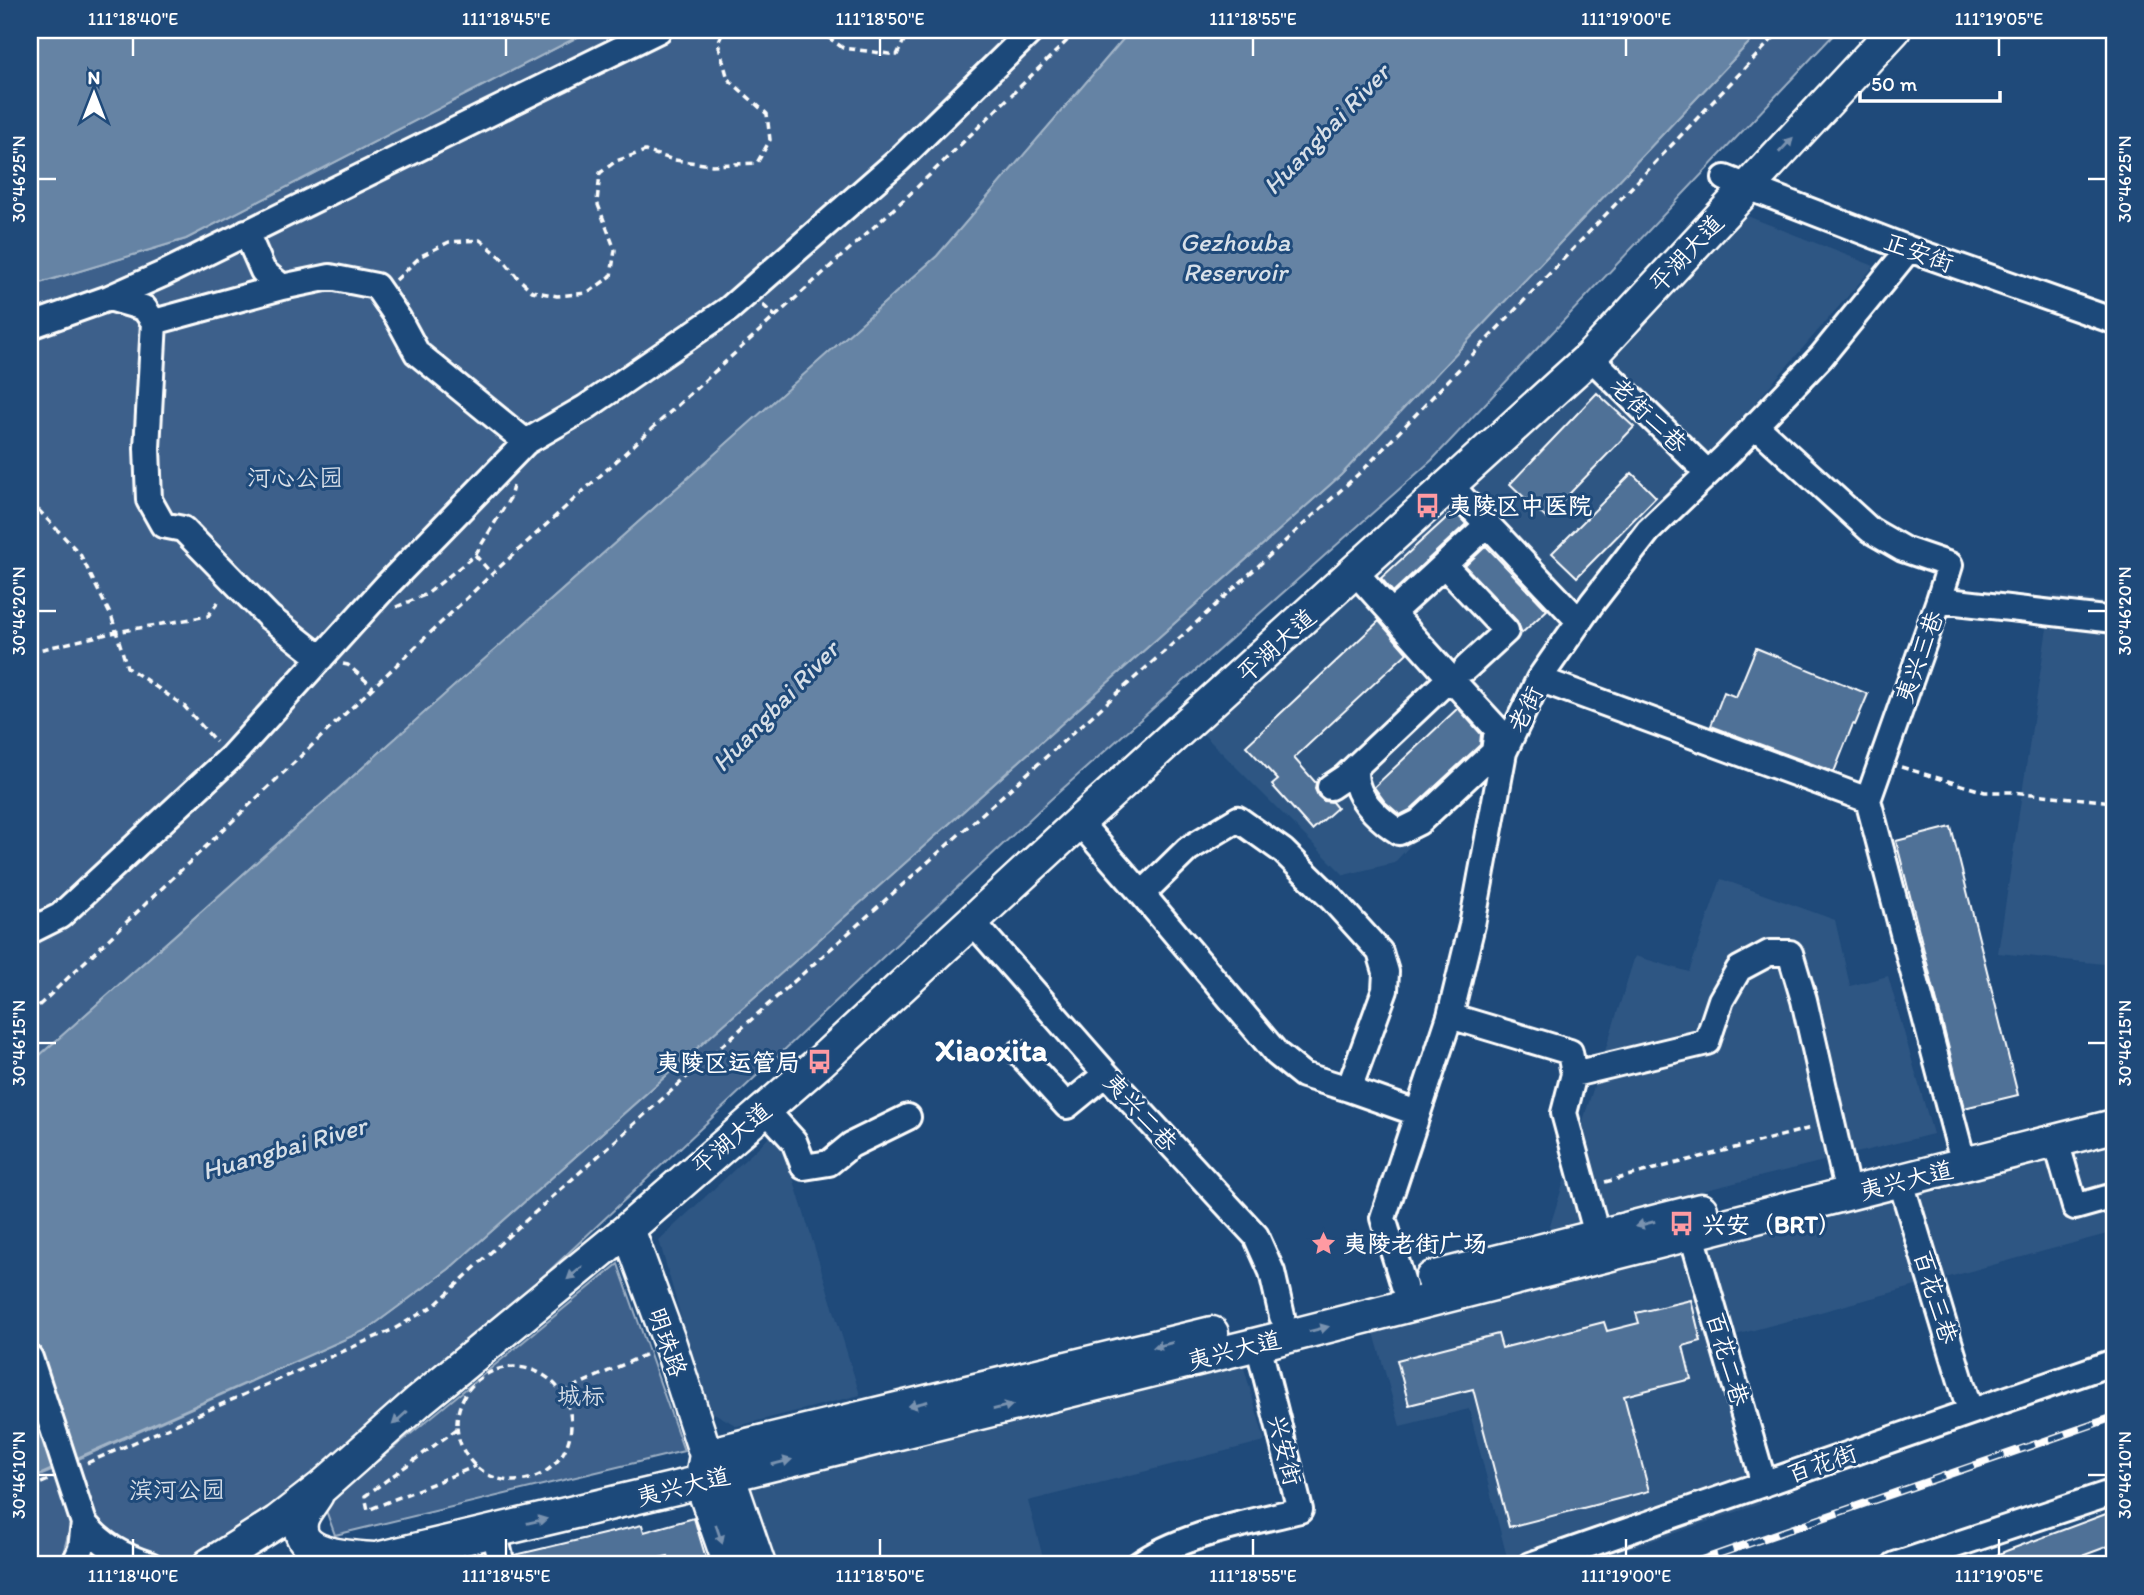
<svg xmlns="http://www.w3.org/2000/svg" width="2144" height="1595" font-family="Itim,'LXGW WenKai TC',sans-serif">
	<style>
		.built { fill: #2e5683 }
		.green { fill: #3c618b; stroke: #9eb0c5; stroke-width: 2 }
		.water { fill: #6583a4; stroke: #a3b5c8; stroke-width: 2 }
		.building { fill: #507197; stroke: #fff; stroke-width: 2 }
		.lines { fill: none; stroke-linecap: round; stroke-linejoin: round }
		.minor-casing { stroke: #fff; stroke-width: 30 }
		.major-casing { stroke: #fff; stroke-width: 37 }
		.path { stroke: #fff; stroke-width: 3.5; stroke-dasharray: 7 5; stroke-linecap: butt }
		.minor { stroke: #1f4a7a; stroke-width: 24 }
		.major { stroke: #1f4a7a; stroke-width: 32 }
		.rail-casing { stroke: #fff; stroke-width: 8 }
		.rail { stroke: #1f4a7a; stroke-width: 5; stroke-dasharray: 16; stroke-linecap: butt }
		.oneway { fill: #7992af }
		.ticks { fill: none; stroke: #fff; stroke-width: 2.5 }
		.labels { text-anchor: middle; dominant-baseline: central; stroke-width: 6; stroke-linejoin: round; paint-order: stroke }
		.street-label { font-size: 24px; fill: #fff; stroke: #1f4a7a }
		.park-label { font-size: 24px; fill: #d8dfe8; stroke: #1f4a7a }
		.poi-label { font-size: 24px; font-weight: bold; fill: #fff; stroke: #1f4a7a; text-anchor: start }
		.water-label { font-size: 26px; font-style: italic; fill: #d8e0e8; stroke: #1f4a7a }
		.district-label { font-size: 32px; font-weight: bold; fill: #fff; stroke: #1f4a7a }
		.neatline { fill: none; stroke: #fff; stroke-width: 2.5 }
		.ticks-label { font-size: 18px; text-anchor: middle; fill: #fff }
	</style>
	<rect width="100%" height="100%" fill="#1f4a7a"/>
	<filter id="ink" filterUnits="userSpaceOnUse"><feTurbulence type="fractalNoise" baseFrequency=".0143" numOctaves="2"/><feDisplacementMap in="SourceGraphic" scale="14" xChannelSelector="R" yChannelSelector="G"/><feConvolveMatrix kernelMatrix="1 2 1 2 8 2 1 2 1" color-interpolation-filters="sRGB"/></filter>
	<g filter="url(#ink)">
		<!-- built -->
		<path class="built" d="M1737,212L1874,266L1709,456L1611,361Z
			M1593,378L1694,472L1578,609L1467,493Z
			M1454,503L1568,621L1490,784L1472,779L1394,863L1344,875L1201,732Z
			M2052,595L2114,603V965L1998,953Z
			M1721,879L1835,920L1850,986L1888,976L1933,1134L1549,1229L1635,956L1689,972Z
			M778,1129L860,1395L737,1426L707,1409L659,1240Z
			M2114,1135V1232L1732,1336L1705,1240Z
			M1688,1248L1760,1504L1581,1565H1509L1469,1409L1400,1426L1373,1329Z
			M1242,1361L1265,1441L1028,1501L1045,1565H775L745,1486L1005,1423Z"/>
		<!-- green -->
		<path class="green" d="M591,30H1131L937,256L30,1064V286L186,239Z
			M1761,30H1838L1432,460L1050,800L549,1271L280,1507L186,1563L124,1547L94,1513L76,1460L368,1329L449,1269L1341,475Z
			M618,1264L684,1451L335,1535L324,1505Z
			M56,1469L72,1520L60,1565H30V1480Z"/>
		<!-- water -->
		<path class="water" d="M36,30H591L186,239L30,286V32Z
			M1131,30H1761L1341,475L449,1269L368,1329L30,1479V1064L937,256Z"/>
		<!-- building -->
		<path class="building" d="M1597,393L1634,427L1546,518L1510,484Z
			M1632,473L1656,497L1577,577L1552,553Z
			M1454,511L1466,524L1393,592L1381,578Z
			M1486,546L1547,610L1522,633L1517,621L1465,566Z
			M1379,621L1407,653L1294,758L1316,783L1315,789L1318,796L1324,801L1332,802L1337,808L1312,830L1272,785L1278,780L1246,746Z
			M1756,648L1868,694L1855,725L1853,724L1834,772L1711,726L1724,692L1736,697Z
			M1458,708L1481,734L1480,745L1410,810L1400,815L1385,802L1374,787Z
			M1951,827L2018,1095L1964,1108L1896,841Z
			M1691,1300L1701,1341L1683,1346L1691,1379L1624,1396L1649,1491L1509,1527L1473,1389L1409,1405L1397,1360L1498,1334L1502,1348L1604,1322L1607,1331L1639,1323L1636,1313Z
			M2114,1511V1544L2058,1565H1976V1564L2006,1551Z
			M694,1518L708,1565H670L668,1556L629,1565H516L515,1555L642,1525L644,1532Z"/>
		<g class="lines">
			<defs>
				<path id="minor" d="M1725,178L1909,249L2114,321
					M246,232L263,271L282,287L330,277L376,286L398,318L417,353L526,442
					M109,298L144,308L154,322L147,448L149,500L163,525L183,529L269,617L321,658
					M154,322L282,287
					M30,326L109,298L163,274L659,30
					M1590,357L1708,473
					M1755,425L1870,530L1903,549L1950,565L1939,600
					M1450,485L1579,621
					M1444,565L1488,524
					M1392,613L1444,565L1506,631L1466,668
					M1539,679L1868,800L1959,1146
					M1355,768C1355,773 1355,780 1357,785C1362,804 1383,822 1399,832L1419,822L1494,752L1497,729L1450,678
					M1330,787L1345,777L1450,678L1356,573
					M1868,800L1939,600L2114,620
					M1079,822L1142,894L1188,849L1238,819L1283,851L1332,899L1380,952L1386,972L1385,990L1349,1089L1417,1113
					M1142,894L1277,1054L1303,1075L1349,1089
					M972,921L1106,1074L1256,1236L1272,1272L1282,1316
					M30,931L60,916L230,758L387,585L526,442L585,408L729,309L899,160L1032,30
					M1450,1016L1570,1052L1574,1074
					M1019,1053L1067,1106L1106,1074
					M765,1109L794,1141L804,1167L829,1163L851,1145L908,1117
					M2056,1141L2075,1207L2114,1196
					M1901,1182L1970,1411
					M1597,1235L1564,1113L1574,1074L1707,1042L1721,1000L1739,969L1769,953H1790L1804,1000L1844,1176
					M1692,1235L1764,1484
					M1404,1286L1383,1218L1450,1016L1472,925L1504,752L1539,679L1592,603L1648,531L1729,453L1821,357L1909,249
					M30,1358L84,1523C103,1546 123,1556 150,1565
					M494,1531L502,1565
					M74,1565L81,1549L84,1523
					M1138,1565C1182,1534 1249,1523 1300,1510L1258,1344
					M1530,1565L2114,1362
					M1895,1565L2114,1492"/>
				<path id="major" d="M628,1229L670,1344L706,1455L701,1482L730,1565
					M1432,1278L1701,1210
					M706,1455L1212,1333
					M714,1462L728,1475L759,1565
					M317,1494C312,1503 302,1513 301,1523C296,1557 352,1557 373,1559
					M209,1565L277,1522L322,1487L420,1400L628,1229L820,1062L1079,822L1590,357L1894,30
					M351,1565L701,1482L1258,1344L2114,1126"/>
			</defs>
			<!-- minor casing -->
			<use href="#minor" class="minor-casing"/>
			<!-- major casing -->
			<use href="#major" class="major-casing"/>
			<!-- path -->
			<path class="path" d="M818,30L843,48L897,55L909,30
				M396,280L421,256L449,242L480,240L501,257L518,278L532,291L557,296L588,293L611,276L615,250L597,202L600,173L616,161L645,151L674,160L712,165L757,163L770,140L767,114L728,79L718,43L724,30
				M763,305L775,316
				M30,501L80,554L112,618L127,667L184,706L216,742
				M475,555L492,574
				M396,607L427,594L475,555L510,498L513,486
				M30,652L116,632L208,616L221,598
				M343,664L348,665L373,687
				M1901,767L1985,792H2012L2114,802
				M30,1014L492,574L910,194L1078,30
				M1605,1182L1811,1128
				M457 1424a57 57 0 1 1 114 0a57 57 0 1 1-114 0Z
				M562,1392L649,1353
				M457,1429L365,1496L368,1510L476,1466
				M87,1463L394,1329L435,1305L504,1240L1185,633L1365,468L1781,30
				M30,1488L48,1480"/>
			<!-- minor -->
			<use href="#minor" class="minor"/>
			<!-- major -->
			<use href="#major" class="major"/>
			<defs>
				<path id="rail" d="M1687,1565L2114,1417"/>
			</defs>
			<!-- rail casing -->
			<use href="#rail" class="rail-casing"/>
			<!-- rail -->
			<use href="#rail" class="rail"/>
		</g>
		<!-- one-way arrows -->
		<defs><path id="oneway-solid" d="M-6-.8H1V-3.2L6.5 0L1 3.2V.8H-6Z" transform="scale(1.75)"/></defs>
		<g class="oneway">
			<use href="#oneway-solid" transform="translate(1786 145) rotate(-47)"/>
			<use href="#oneway-solid" transform="translate(1645 1224) rotate(166)"/>
			<use href="#oneway-solid" transform="translate(575 1273) rotate(140)"/>
			<use href="#oneway-solid" transform="translate(1319 1329) rotate(-14)"/>
			<use href="#oneway-solid" transform="translate(1163 1345) rotate(166)"/>
			<use href="#oneway-solid" transform="translate(918 1404) rotate(166)"/>
			<use href="#oneway-solid" transform="translate(1003 1407) rotate(-14)"/>
			<use href="#oneway-solid" transform="translate(400 1418) rotate(138)"/>
			<use href="#oneway-solid" transform="translate(782 1462) rotate(-14)"/>
			<use href="#oneway-solid" transform="translate(537 1521) rotate(-13)"/>
			<use href="#oneway-solid" transform="translate(719 1534) rotate(71)"/>
		</g>
	</g>
	<!-- ticks -->
	<path class="ticks" d="M133,38V56M506,38V56M880,38V56M1253,38V56M1626,38V56M1999,38V56M38,179H56M2088,179H2106M38,611H56M2088,611H2106M38,1043H56M2088,1043H2106M38,1475H56M2088,1475H2106M133,1539V1556M506,1539V1556M880,1539V1556M1253,1539V1556M1626,1539V1556M1999,1539V1556"/>
	<!-- icons -->
	<defs>
		<symbol id="bus-bare" viewBox="-9 -9 18 18"><path d="M-5-6H5V4H4V6H2V4H-2V6H-4V4H-5ZM-3.5-4V0h7V-4ZM-3.5 1.2v1.5H-2V1.2ZM2 1.2v1.5H3.5V1.2Z" fill="#ff9aa2" stroke="#1f4a7a" stroke-width="2.5" paint-order="stroke"/></symbol>
		<symbol id="sight-bare" viewBox="-9 -9 18 18"><path d="M0-6L1.8-2.2L6-1.7L2.9 1.2L3.7 5.4L0 3.3L-3.7 5.4L-2.9 1.2L-6-1.7L-1.8-2.2Z" fill="#ff9aa2" stroke="#1f4a7a" stroke-width="2.5" paint-order="stroke"/></symbol>
	</defs>
	<g fill-rule="evenodd">
		<use href="#bus-bare" x="1410" y="488" width="35" height="35"/>
		<use href="#bus-bare" x="802" y="1044" width="35" height="35"/>
		<use href="#bus-bare" x="1664" y="1206" width="35" height="35"/>
		<use href="#sight-bare" x="1306" y="1226" width="35" height="35"/>
	</g>
	<g class="labels">
		<!-- street labels -->
		<g class="street-label">
			<text transform="translate(1919 252) rotate(20)">正安街</text>
			<text transform="translate(1686 253) rotate(-47)">平湖大道</text>
			<text transform="translate(1649 415) rotate(44)">老街二巷</text>
			<text transform="translate(1276 645) rotate(-42)">平湖大道</text>
			<text transform="translate(1919 657) rotate(-70)">夷兴三巷</text>
			<text transform="translate(1525 709) rotate(-64)">老街</text>
			<text transform="translate(1141 1112) rotate(48)">夷兴二巷</text>
			<text transform="translate(731 1138) rotate(-41)">平湖大道</text>
			<text transform="translate(1906 1180) rotate(-14)">夷兴大道</text>
			<text transform="translate(1936 1297) rotate(73)">百花三巷</text>
			<text transform="translate(668 1342) rotate(71)">明珠路</text>
			<text transform="translate(1234 1350) rotate(-14)">夷兴大道</text>
			<text transform="translate(1728 1359) rotate(74)">百花二巷</text>
			<text transform="translate(1285 1450) rotate(76)">兴安街</text>
			<text transform="translate(1822 1463) rotate(-19)">百花街</text>
			<text transform="translate(683 1486) rotate(-14)">夷兴大道</text>
		</g>
		<!-- park labels -->
		<g class="park-label">
			<text x="295" y="477">河心公园</text>
			<text x="581" y="1395">城标</text>
			<text x="177" y="1489">滨河公园</text>
		</g>
		<!-- poi labels -->
		<g class="poi-label">
			<text x="1448" y="505">夷陵区中医院</text>
			<text x="800" y="1062" text-anchor="end">夷陵区运管局</text>
			<text x="1702" y="1224">兴安（BRT）</text>
			<text x="1343" y="1243">夷陵老街广场</text>
		</g>
		<!-- water labels -->
		<g class="water-label">
			<text transform="translate(1326 129) rotate(-46)">Huangbai River</text>
			<text x="1235" y="242">Gezhouba<tspan x="1235" dy="30">Reservoir</tspan></text>
			<text transform="translate(775 706) rotate(-46)">Huangbai River</text>
			<text transform="translate(284 1148) rotate(-16)">Huangbai River</text>
		</g>
		<!-- district labels -->
		<g class="district-label">
			<text x="991" y="1050">Xiaoxita</text>
		</g>
	</g>
	<!-- margin -->
	<rect width="2144" height="1595" fill="none" stroke="#1f4a7a" stroke-width="77"/>
	<!-- north arrow -->
	<g transform="translate(94 94)" stroke="#1f4a7a" stroke-width="5" paint-order="stroke">
	<path d="M0-5L12 26L0 18L-12 26Z" fill="#ffffff"/>
	<text y="-10" font-size="19" font-weight="bold" text-anchor="middle" fill="#ffffff">N</text>
	</g>
	<!-- scale -->
	<path d="M1860 91v10h140v-10" fill="none" stroke="#ffffff" stroke-width="3.5"/>
	<text x="1871" y="91" font-size="21" fill="#ffffff" stroke="#1f4a7a" stroke-width="5" paint-order="stroke">50 m</text>
	<rect x="38" y="38" width="2068" height="1518" class="neatline"/>
	<g class="ticks-label">
		<text x="133" y="25">111°18'40"E</text>
		<text x="506" y="25">111°18'45"E</text>
		<text x="880" y="25">111°18'50"E</text>
		<text x="1253" y="25">111°18'55"E</text>
		<text x="1626" y="25">111°19'00"E</text>
		<text x="1999" y="25">111°19'05"E</text>
		<text transform="translate(19 179) rotate(-90)" y="6">30°46'25"N</text>
		<text transform="translate(2125 179) rotate(-90)" y="6">30°46'25"N</text>
		<text transform="translate(19 611) rotate(-90)" y="6">30°46'20"N</text>
		<text transform="translate(2125 611) rotate(-90)" y="6">30°46'20"N</text>
		<text transform="translate(19 1043) rotate(-90)" y="6">30°46'15"N</text>
		<text transform="translate(2125 1043) rotate(-90)" y="6">30°46'15"N</text>
		<text transform="translate(19 1475) rotate(-90)" y="6">30°46'10"N</text>
		<text transform="translate(2125 1475) rotate(-90)" y="6">30°46'10"N</text>
		<text x="133" y="1582">111°18'40"E</text>
		<text x="506" y="1582">111°18'45"E</text>
		<text x="880" y="1582">111°18'50"E</text>
		<text x="1253" y="1582">111°18'55"E</text>
		<text x="1626" y="1582">111°19'00"E</text>
		<text x="1999" y="1582">111°19'05"E</text>
	</g>
</svg>
